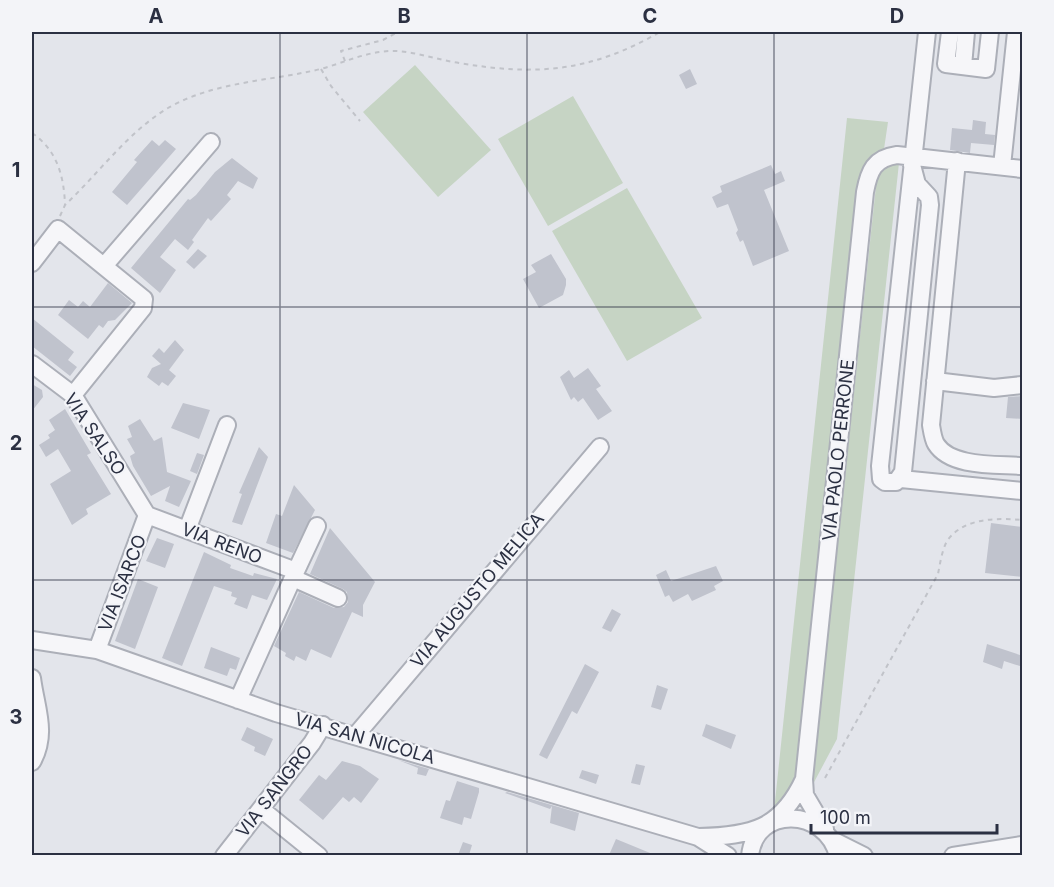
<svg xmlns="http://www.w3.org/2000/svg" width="1054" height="887" font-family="Inter,sans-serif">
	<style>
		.green { fill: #c6d4c4 }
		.building { fill: #c0c3cd }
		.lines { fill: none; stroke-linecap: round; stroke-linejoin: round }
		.minor-casing { stroke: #acafb8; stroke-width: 20 }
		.path { stroke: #c1c3c9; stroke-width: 2; stroke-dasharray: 4.5 4.5; stroke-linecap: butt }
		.minor { stroke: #f6f6f9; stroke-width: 16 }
		.grid { fill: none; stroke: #2b3042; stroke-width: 1.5; stroke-opacity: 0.55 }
		.labels { text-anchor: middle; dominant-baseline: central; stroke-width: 4.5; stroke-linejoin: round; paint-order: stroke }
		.street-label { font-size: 18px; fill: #2b3042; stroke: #f3f4f8 }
		.neatline { fill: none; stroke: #2b3042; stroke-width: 2 }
		.grid-label { font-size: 20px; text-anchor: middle; font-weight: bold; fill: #2b3042 }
	</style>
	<rect width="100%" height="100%" fill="#e3e5eb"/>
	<!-- green -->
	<path class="green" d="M415,65L491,150L438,197L363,112Z
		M573,96L623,183L548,226L498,139Z
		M847,118L888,122L884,149L874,154L862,173L799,777L774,811Z
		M899,163L837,739L812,786L876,186C878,170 884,166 899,163Z
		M627,188L702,318L627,361L552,231Z"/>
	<!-- building -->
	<path class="building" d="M690,69L697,84L686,89L679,75Z
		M973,120L986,122L985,134L995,135L994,145L971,143L970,153L950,150L952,128L972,130Z
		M152,140L159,146L165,140L176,149L127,205L112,192L137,162L134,160Z
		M232,158L258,178L253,189L238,181L227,195L231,199L211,221L208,218L192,240L194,242L188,250L175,239L160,257L176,270L160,293L131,268L188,199L190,200L196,195L215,172Z
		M771,165L775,174L781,171L785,181L764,190L789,251L753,266L743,240L740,242L736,233L738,230L728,204L717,208L712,197L722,192L720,186Z
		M198,249L207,256L194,269L186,262Z
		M551,254L566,279V285L563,295L539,308L523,279L536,272L531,265Z
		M108,283L132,303L115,320L108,321L103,328L99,325L88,339L58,315L69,300L78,307L83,301L90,307Z
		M32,318L74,352L68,360L77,367L70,376L32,346Z
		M175,340L184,350L169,370L176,376L168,386L162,382L159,386L147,377L152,368L161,364L152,356L159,348L164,353Z
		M588,368L601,386L596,389L612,411L598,420L583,398L578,402L574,397L571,400L560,377L569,370L574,378Z
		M32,384L42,390L43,397L32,411Z
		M1023,396V419L1006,418L1008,397Z
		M183,403L210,410L199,439L171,428Z
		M65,409L91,453L87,455L111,494L86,509L88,514L72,525L50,484L71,471L58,449L46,457L39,445L50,438L48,435L55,430L49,420Z
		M140,419L154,441L162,437L167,472L191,481L179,507L165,501L170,486L151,496L133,466L130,456L135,453L127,439L132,437L128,426Z
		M259,447L268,457L242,525L232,522L242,494L239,493Z
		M197,453L204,455L197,474L190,471Z
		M294,485L315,510L293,553L266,543L276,514L282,516Z
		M991,523L1023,527V577L985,573Z
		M330,528L375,582L363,605V617L352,612L331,658L311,649L306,661L296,656L294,661L285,656L286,653L274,646L299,592L334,608L344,607L348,602L347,592L343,589L310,574Z
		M157,538L174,544L165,568L146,561Z
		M204,552L231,565L230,568L253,576L254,573L277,579L267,600L252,595L247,609L234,604L237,598L231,596L232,592L214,586L182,666L162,658Z
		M716,566L723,581L714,586L716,590L692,601L688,594L673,602L669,595L665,597L656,575L666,570L671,581Z
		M138,579L158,587L135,649L115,641Z
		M612,609L621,614L611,632L602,628Z
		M987,644L1023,656V667L1004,661L1002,669L983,662Z
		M211,647L240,658L236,670L230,668L227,676L204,668Z
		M585,664L599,672L577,714L572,711L547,759L539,755Z
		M657,685L668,689L661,710L651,707Z
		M706,724L736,735L731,749L702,736Z
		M247,727L273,739L265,756L254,751L255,747L241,740Z
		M398,760L429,769L426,776L417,774L418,768Z
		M342,761L360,766L379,779L361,803L354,797L349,802L343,797L323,820L299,800L319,775L326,780Z
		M636,764L645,766L640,785L631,783Z
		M582,770L599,775L596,784L579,778Z
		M457,781L479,788V792L471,819L464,817L462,825L440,818L446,800L450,801Z
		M507,792L579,813L575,831L550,823L552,806L550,809L505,793Z
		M616,839L655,855H609Z
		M463,842L472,845L469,855H458Z"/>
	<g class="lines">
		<defs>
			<path id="minor" d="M950,32L946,64L986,69L990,32
				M963,66L966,32
				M957,161L931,425C932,431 933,439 936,444C951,468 998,464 1022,466
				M912,165L917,184L929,197L930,205L903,472L896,482H885L881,479L880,466L927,32
				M1002,166L1016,32
				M32,263L58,229L144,299L143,308L73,395
				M104,266L211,142
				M32,364L73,395L147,515
				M935,381L994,388L1022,385
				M901,479L1022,491
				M147,515L296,571L238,700
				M187,530L227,425
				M296,571L317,526
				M293,578L338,598
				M32,640L97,650L276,713L698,837L728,856
				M97,650L147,515
				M32,678C36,709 48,733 32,762
				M356,735L600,447
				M261,809L319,856
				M825,829L805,795L804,779L865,192C869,171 874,158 897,155L1022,169
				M699,837C751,836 781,829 804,779
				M834,841L864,856
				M224,856L312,743L323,725
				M750,856C755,805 826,807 838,856
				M953,856L1022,845"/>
		</defs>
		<!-- minor casing -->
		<use href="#minor" class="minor-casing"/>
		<!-- path -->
		<path class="path" d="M345,61L341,51L383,40L398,32
			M321,69L331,86L360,121
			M32,133C57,150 64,176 65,205
			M60,216L65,205C99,173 128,132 168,108C211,83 265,81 312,71C341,65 366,50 396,51C417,52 438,60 459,63C537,76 590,72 660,32
			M825,778L938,574C940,564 942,550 947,541C964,517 997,518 1022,520"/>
		<!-- minor -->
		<use href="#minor" class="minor"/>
	</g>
	<!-- grid -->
	<path class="grid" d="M280,32V856M527,32V856M774,32V856M32,307H1022M32,580H1022"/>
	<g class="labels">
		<!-- street labels -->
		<g class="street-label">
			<text transform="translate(95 434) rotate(56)">VIA SALSO</text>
			<text transform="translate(838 450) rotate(-84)">VIA PAOLO PERRONE</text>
			<text transform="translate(222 543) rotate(21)">VIA RENO</text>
			<text transform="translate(122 583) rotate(-69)">VIA ISARCO</text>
			<text transform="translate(477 590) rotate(-50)">VIA AUGUSTO MELICA</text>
			<text transform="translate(365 738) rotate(16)">VIA SAN NICOLA</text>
			<text transform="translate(274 791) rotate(-52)">VIA SANGRO</text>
		</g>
	</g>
	<!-- border -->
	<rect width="1054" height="887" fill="none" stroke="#f3f4f8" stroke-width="66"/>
	<!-- scale -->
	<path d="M811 824v9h186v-9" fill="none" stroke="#2b3042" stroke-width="3"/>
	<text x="820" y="824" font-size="18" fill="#2b3042" stroke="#f3f4f8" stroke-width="4.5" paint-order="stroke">100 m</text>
	<rect x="33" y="33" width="988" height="821" class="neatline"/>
	<g class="grid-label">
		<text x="156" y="23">A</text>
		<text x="404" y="23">B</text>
		<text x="650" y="23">C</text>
		<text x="897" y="23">D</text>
		<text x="16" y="177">1</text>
		<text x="16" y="450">2</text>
		<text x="16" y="724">3</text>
	</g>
</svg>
